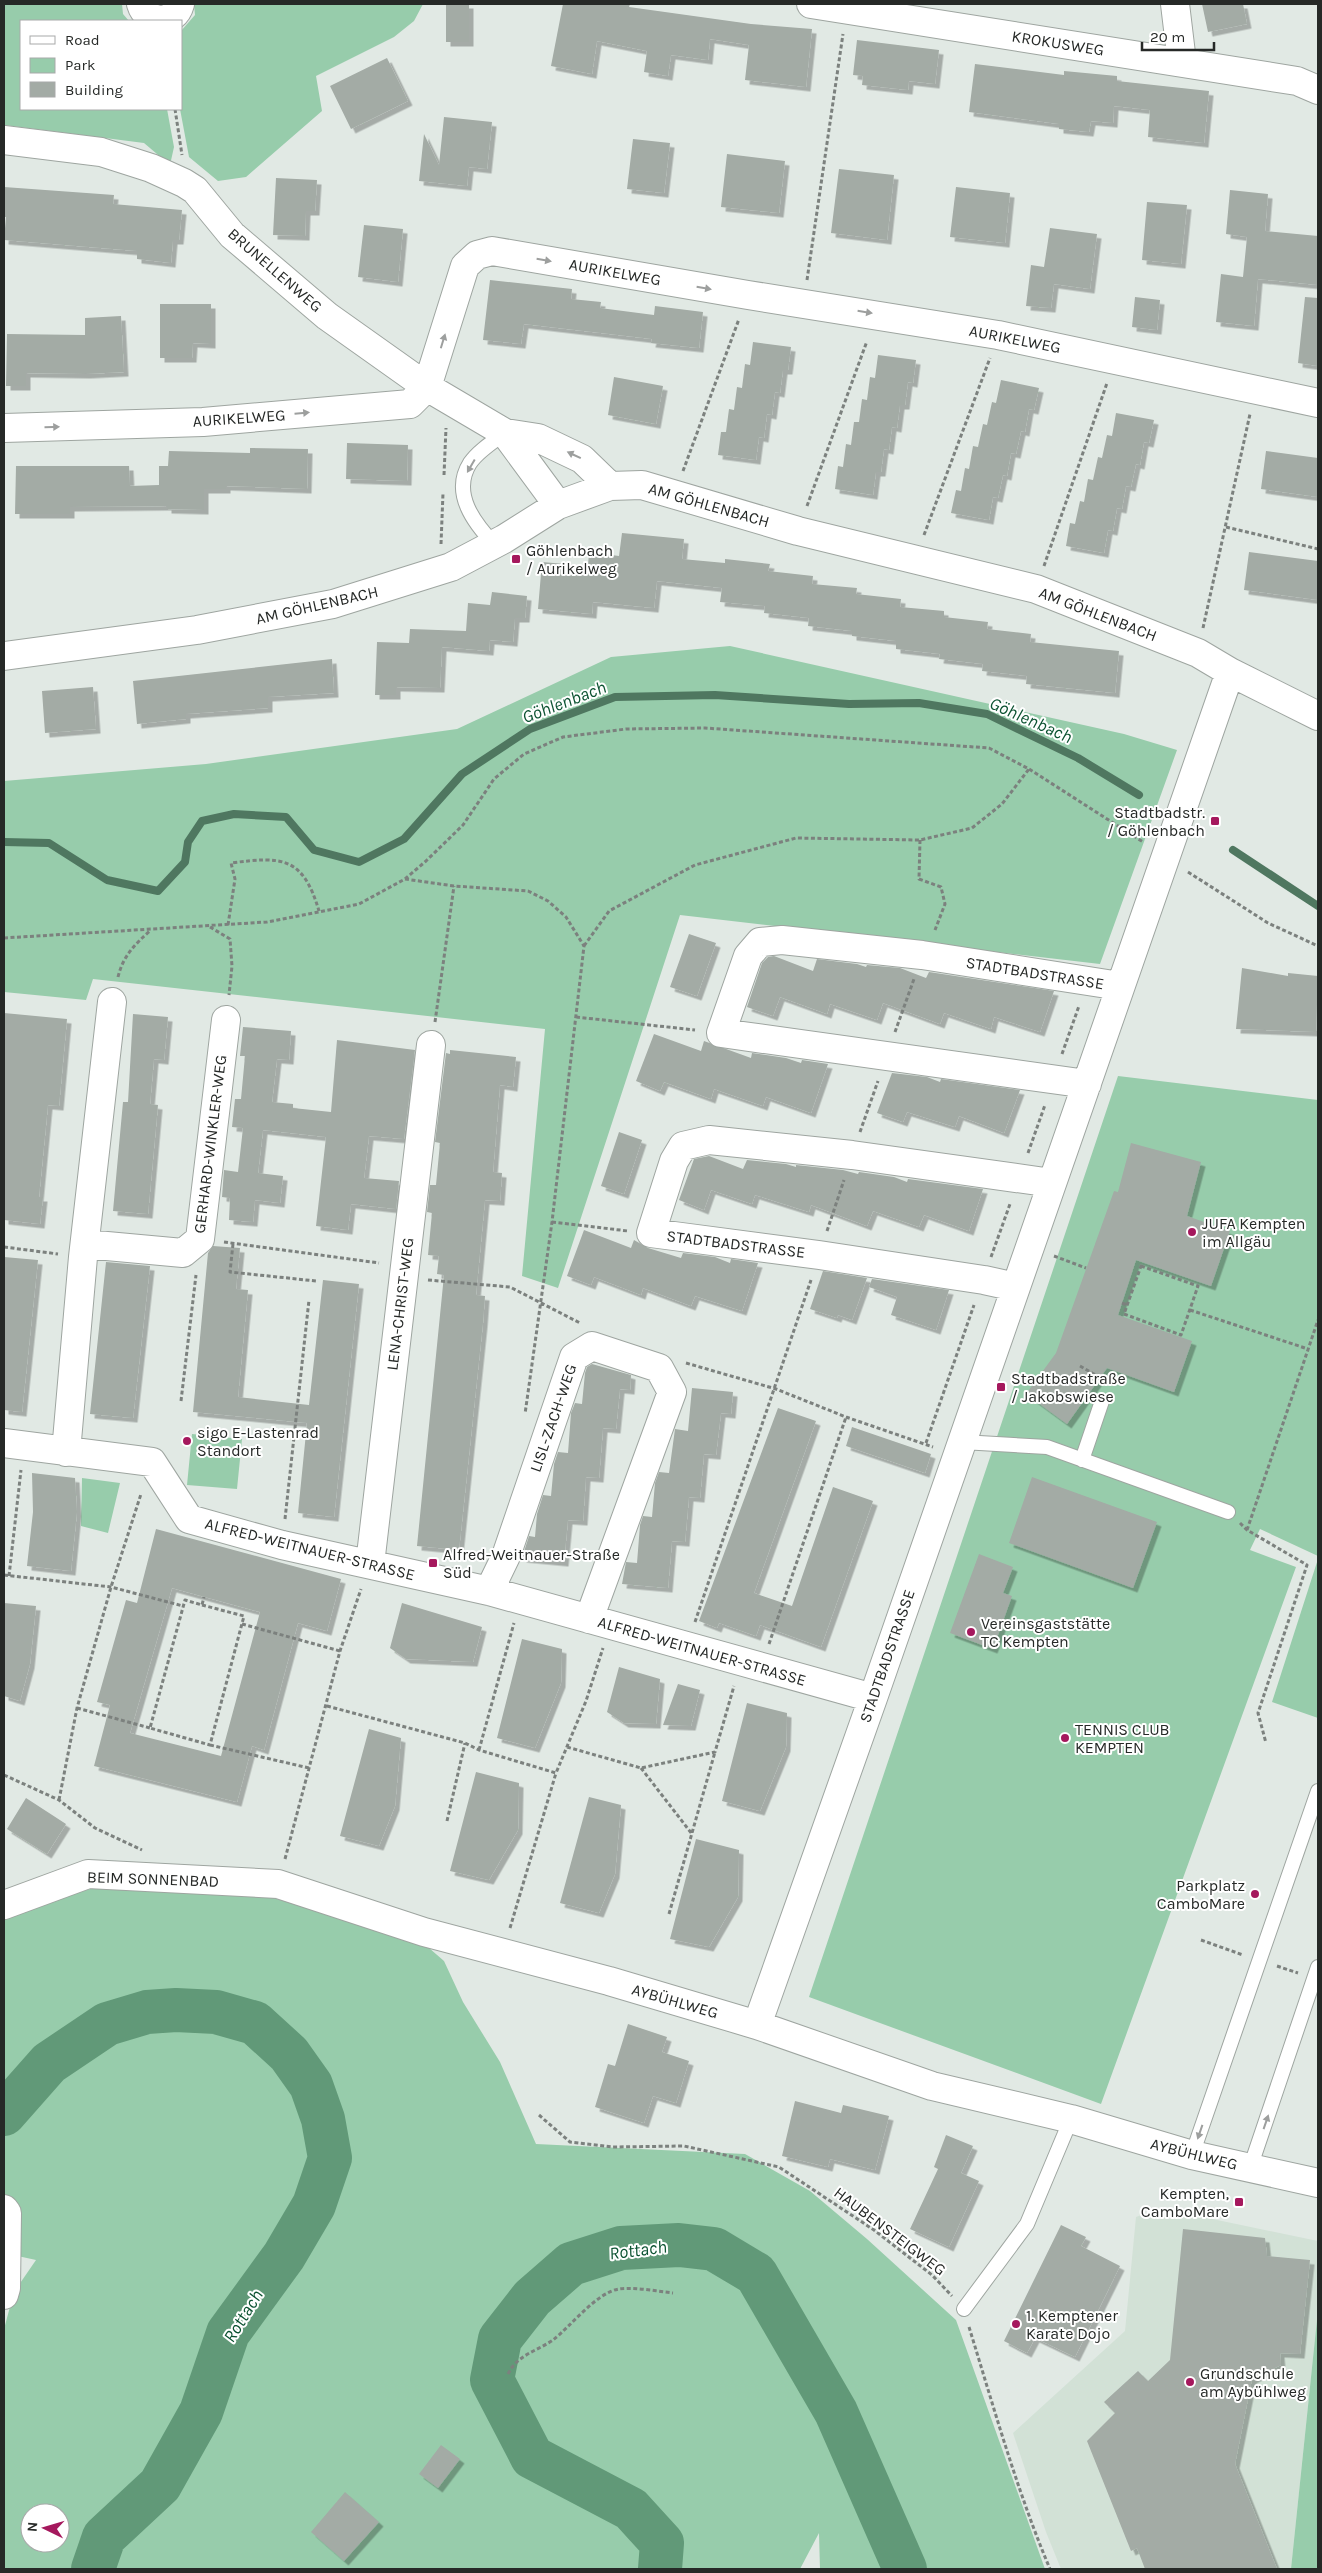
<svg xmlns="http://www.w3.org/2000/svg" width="1322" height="2573" font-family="Karla,sans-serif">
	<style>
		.built { fill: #d2e1d6 }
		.green { fill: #97ccab; fill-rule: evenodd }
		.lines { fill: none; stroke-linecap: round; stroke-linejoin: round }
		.stream { stroke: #4f7760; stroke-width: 8 }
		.river { stroke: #619978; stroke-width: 44 }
		.building { fill: #a3aba5; fill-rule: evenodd; filter: url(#shadow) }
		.service-casing { stroke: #9ea5a0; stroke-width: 16 }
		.minor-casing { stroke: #9ea5a0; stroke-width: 30 }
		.path { stroke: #7c817e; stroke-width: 3; stroke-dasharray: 4 2.5; stroke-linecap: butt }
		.service { stroke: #fff; stroke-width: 14 }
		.minor { stroke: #fff; stroke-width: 28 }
		.oneway { fill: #9d9f9e }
		.poi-dot { fill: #a5185d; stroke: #fff; stroke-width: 2 }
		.labels { text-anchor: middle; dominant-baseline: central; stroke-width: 4; stroke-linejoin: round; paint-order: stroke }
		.street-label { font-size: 16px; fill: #262927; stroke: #fff }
		.poi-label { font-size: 16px; fill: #262927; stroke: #fff; text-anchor: start }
		.water-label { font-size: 18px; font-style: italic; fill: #0b5231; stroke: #fff }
	</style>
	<defs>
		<filter id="shadow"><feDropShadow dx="4.5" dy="4.5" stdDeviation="0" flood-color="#0004"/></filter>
	</defs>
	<rect width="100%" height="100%" fill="#e1e9e4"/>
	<!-- built -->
	<path class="built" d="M1160,2208L1318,2241V2310L1291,2569H1061L1046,2532L1013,2433L1125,2331L1136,2217Z"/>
	<!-- green -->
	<path class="green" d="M4,4H122L123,14L129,21H21V109H167L174,147L170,165L144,143L4,125Z
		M194,4H423L414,21L394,37L316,76L322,111L246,177L218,181L189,157L180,109L181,31L195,15Z
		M730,646L1124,734L1177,750L1100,964L680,915L558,1288L522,1276L545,1029L93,979L86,1000L4,992V781L206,764L457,729L611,657Z
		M1118,1076L1318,1100V1556L1260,1529L1250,1550L1296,1567L1101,2104L809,1997Z
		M192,1434L242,1439L237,1489L187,1485Z
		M82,1478L120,1483L108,1533L81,1526Z
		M1318,1559V1718L1272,1702Z
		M100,1886L270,1897L421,1941L444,1961L463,2002L500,2062L536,2144L745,2154L810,2191L867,2239L956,2320L1045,2569H820L819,2533L800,2569H4V2329L14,2292L36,2260L4,2253V1915ZM30,2513H60V2543H30Z
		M1318,2310V2569H1291Z"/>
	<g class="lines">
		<!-- stream -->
		<path class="stream" d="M4,842L49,843L107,880L158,891L185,862L188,842L202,821L234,814L286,817L314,850L359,862L404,839L462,774L530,729L615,697L715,695L849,704L919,703L987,714L1078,758L1139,795
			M1233,850L1318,906"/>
		<!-- river -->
		<path class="river" d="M4,2114L49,2063L107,2024L147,2012L176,2010L216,2012L255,2023L289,2054L311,2085L323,2119L330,2158L314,2205L284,2256L228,2333L201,2412L160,2485L104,2537L93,2569
			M660,2569L662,2543L631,2509L532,2457L492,2380L500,2339L532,2298L571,2264L621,2248L679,2245L714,2249L756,2274L836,2412L905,2569"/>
	</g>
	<!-- building -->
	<path class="building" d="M446,4H469V42H446Z
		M563,4H630L629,7L751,24L812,29L806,87L745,80L749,45L710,39L708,60L671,55L668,76L644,72L647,51L597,41L592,74L551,66Z
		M1202,4H1243L1247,24L1208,32Z
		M857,40L939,50L935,84L909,81L908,90L862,85L863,76L853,75Z
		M387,58L408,101L351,129L330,86Z
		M975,64L1064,75V71L1117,76V81L1209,91L1204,143L1148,137L1150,110L1114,106L1113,123L1091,121L1089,132L1059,129V124L969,112Z
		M444,117L492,122L487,169L469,167L467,186L419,181L424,134L439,165Z
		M633,139L670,143L664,193L627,189Z
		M727,154L785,161L779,213L721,207Z
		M839,169L894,175L887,240L831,233Z
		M276,178L317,180L315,211H306L305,236L273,235Z
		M4,187L114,195L113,204L182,210L179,240H173L171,263L137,259V251L4,240L6,217H4Z
		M956,187L1010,193L1005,243L950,237Z
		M1230,190L1268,194L1265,231L1318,236V285L1258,279L1254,326L1216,322L1221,274L1243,277L1247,237L1226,234Z
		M1147,202L1187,205L1181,264L1142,260Z
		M364,225L403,229L398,282L358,277Z
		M1050,228L1097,234L1090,289L1054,284L1051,308L1026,306L1031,265L1044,267Z
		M490,280L572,289L571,299L601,302L600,308L654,315L655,306L703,312L699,348L651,343L652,339L524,324L521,344L483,340Z
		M1135,297L1160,300L1157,330L1132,327Z
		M1305,297L1318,298V366L1298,363Z
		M160,304H211V344L193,343L192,358H160Z
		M121,316L124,372L86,374L26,373V386H6L7,334L85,335V318Z
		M753,342L791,347L788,370H783L780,393L775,392L772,415L767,414L764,438L759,437L756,460L718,455L721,432H726L729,409L734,410L737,387L742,388L745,364L750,365Z
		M878,355L916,360L913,383L908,382L905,405H900L897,428L892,427L889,450L884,449L881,472H876L873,495L835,489L838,466L843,467L846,444L851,445L854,422H859L862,399L867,400L870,377L875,378Z
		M614,377L663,386L656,424L608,415Z
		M1001,380L1039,388L1034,410L1029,409L1025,432L1021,431L1016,454L1011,453L1007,476L1003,475L998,498L993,497L989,520L951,513L956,490L961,491L965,468L969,469L973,446L978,447L983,424L987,425L992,402L996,403Z
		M1116,413L1154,420L1149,443L1144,442L1140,465L1136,464L1131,487L1126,486L1122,509L1117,508L1113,531L1108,530L1104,553L1066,546L1070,523L1075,524L1080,501L1084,502L1088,479L1093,480L1098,457L1102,458L1107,435L1112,436Z
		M347,443L408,445L407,481L346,479Z
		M250,448L308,449L307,489L226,486V489H204V510L167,509V506L70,507V514H15L16,466H129L130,486L159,485V466H168L169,451L250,453Z
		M1266,451L1318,458V497L1261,489Z
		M622,533L684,539L682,559L725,563V559L770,564L768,571L813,576L812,584L857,588L856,594L901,599L900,607L944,611V617L988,622L987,629L1031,634L1030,642L1119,651L1115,693L1026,684L1027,676L982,671L983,664L939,659L940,654L896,649V641L852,636V631L808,626L809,618L764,613L765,606L720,602L722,588L657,581L654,608L593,602L592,614L538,609L542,562L588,566L589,552L619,556Z
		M1249,552L1318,561V600L1244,590Z
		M492,592L527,596L525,618H515L513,642L490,640L489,651L442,647L440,688L396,687V695H375L377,642L409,643L410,629L466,631L468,603L490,605Z
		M332,659L334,693L268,697V708L186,714V719L137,724L133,681Z
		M93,687L96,729L45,733L42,691Z
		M689,934L716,943L697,996L670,987Z
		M774,956L813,971L817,959L857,964L866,967L867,965L900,968L926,978L929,972L1054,991L1040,1032L994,1017L991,1029L944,1013L940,1024L883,1003L877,1020L830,1004L827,1014L780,997L773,1016L747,1007L762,963L768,957Z
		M1242,968L1288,976V973L1318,976L1316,1032L1236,1029Z
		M4,1013L67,1019L59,1106L48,1105L39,1197H43L40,1224L4,1220Z
		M133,1014L168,1017L164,1060L154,1059L150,1104L158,1105L148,1214L113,1211L123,1102H128Z
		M243,1027L291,1031L289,1060L277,1059L272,1102L293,1104V1108L331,1112L337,1040L415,1050L404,1139L369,1136L364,1178L399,1181L396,1209L351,1204L348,1230L316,1226L326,1137L263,1130L258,1173L283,1176L280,1203L255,1200L253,1222L229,1220L230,1198L222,1197L224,1170L238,1172L243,1128L232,1127L235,1099H241L245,1056H240Z
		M654,1034L701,1051L704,1041L751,1058L752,1053L786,1058L801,1063L802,1060L828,1064L811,1113L766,1097L763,1106L714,1089L711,1099L664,1082L660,1091L636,1081Z
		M450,1050L516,1057L513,1087L500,1085L493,1172L502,1173L500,1201L485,1200L476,1295L485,1296L483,1323L459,1550L417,1546L444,1275L437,1274L439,1256L428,1255L432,1213L427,1212L430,1185H436L440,1143L435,1142L446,1053L450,1054Z
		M892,1073L927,1077L940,1082L941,1079L1020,1090L1004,1133L959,1116L955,1127L907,1112L903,1122L877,1113Z
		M619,1132L642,1140L624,1194L601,1186Z
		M1131,1143L1201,1162L1187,1216L1230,1231L1211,1286L1136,1260L1118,1315L1192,1341L1174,1392L1107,1368L1067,1424L1026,1394L1056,1353L1114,1191L1118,1192Z
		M709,1156L743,1169L747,1160L786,1164L796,1167V1165L843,1170L858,1174L859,1172L894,1177L907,1182L908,1179L983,1189L969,1231L924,1215L919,1227L873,1211L867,1226L811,1205L809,1212L755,1195L752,1204L711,1190L704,1210L679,1200L694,1159Z
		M584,1230L631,1248L634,1240L648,1248L681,1258L683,1253L715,1257L730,1263L731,1259L758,1263L742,1311L695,1296L691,1306L643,1288L641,1295L594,1277L591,1285L567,1276Z
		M213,1246L240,1248L236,1289L248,1290L238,1397L309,1405L323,1280L359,1284L334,1517L298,1513L307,1423L193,1412L208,1253Z
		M4,1257L38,1260L22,1412L4,1410Z
		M106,1262L150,1266L133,1418L90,1414Z
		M823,1271L867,1278L852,1320L838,1315L837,1318L810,1309Z
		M872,1279L949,1290L936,1330L891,1315L897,1297L869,1287Z
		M592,1364L631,1375L630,1390L620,1389L616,1429L603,1428L599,1478L586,1477L583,1521L568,1520L564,1562L522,1558L529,1536L535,1537L537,1514L543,1495L551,1496L554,1464L558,1452L568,1453L571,1413L575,1403L582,1404L585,1373L587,1367Z
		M692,1388L733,1392L731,1414L721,1413L716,1455L704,1454L700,1498L689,1497L685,1542L672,1541L668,1588L622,1584L626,1562L637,1563L640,1525L643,1516L652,1517L655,1483L659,1472L669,1473L675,1429L688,1431Z
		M778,1408L816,1421L754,1593L792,1606L833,1487L873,1501L821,1647L760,1625L756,1636L719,1623L717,1628L699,1621Z
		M852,1427L931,1454L925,1473L846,1446Z
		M32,1473L75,1478L77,1512L71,1571L27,1566L33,1512Z
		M1032,1477L1157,1522L1133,1588L1009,1543Z
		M156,1529L341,1579L327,1631L298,1623L264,1750L252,1746L237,1802L94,1766L110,1705L97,1702L126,1600L137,1603ZM172,1588L260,1612L221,1756L130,1733Z
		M979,1554L1013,1567L1003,1593L1012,1596L993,1649L950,1633Z
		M4,1603L36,1606L30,1664L20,1701L4,1696Z
		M402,1603L482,1627L473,1662L406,1659L390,1648Z
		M522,1639L562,1649L561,1683L535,1748L497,1738Z
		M619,1667L660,1679L656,1724L624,1723L607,1712Z
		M678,1684L700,1690L691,1726L663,1725Z
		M747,1703L787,1713L786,1747L760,1811L722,1801Z
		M369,1729L401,1738L395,1806L379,1846L340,1836Z
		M476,1772L519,1783L518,1830L489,1880L450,1871Z
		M589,1797L621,1805L615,1874L599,1913L560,1903Z
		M26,1798L66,1824L47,1854L7,1829Z
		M696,1839L739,1850L738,1897L709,1947L670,1939Z
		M628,2024L667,2037L662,2052L689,2061L676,2103L653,2096L644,2123L595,2107L608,2064L615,2066Z
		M795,2101L841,2113L843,2105L889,2116L875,2170L830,2159L828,2167L782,2156Z
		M946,2135L973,2146L961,2173L979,2181L949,2247L910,2229L938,2169L934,2167Z
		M1061,2225L1086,2237L1081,2246L1120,2266L1075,2357L1035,2338L1027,2353L1004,2341Z
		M1183,2229L1265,2238L1267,2256L1310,2260L1300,2354L1280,2353L1281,2365L1252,2379L1235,2464L1277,2569H1145L1137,2548L1131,2551L1087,2441L1115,2413L1104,2402L1138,2371L1148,2381L1170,2360Z
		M441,2445L460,2459L438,2488L419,2474Z
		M345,2492L379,2522L344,2561L311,2532Z"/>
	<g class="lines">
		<defs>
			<path id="service" d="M495,545C474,523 451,493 470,463C478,451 494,441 505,433
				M962,1442L1047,1447L1228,1512
				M1082,1460L1102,1401
				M1192,2155L1318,1791
				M1250,2168L1318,1967
				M964,2309L1027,2224L1071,2119"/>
			<path id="minor" d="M141,4C147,24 174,26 180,4
				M811,4L1297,81L1318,90
				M1175,4L1182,62
				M4,140L101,152L151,168L184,183L195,190L232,235L327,316L427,387L505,433L538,438L582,459L610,486
				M4,428L203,422L410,404L427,387L465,266L477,255L492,251L748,295L998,335L1318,403
				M505,433L558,505
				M4,656L197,630L333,604L451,567L504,539L558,505L610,486L642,485L798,531L1036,589L1198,653L1230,672L1318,716
				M1087,1084L721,1033L748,956L760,942L782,940L922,955L1120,986
				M85,1244L183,1253L200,1239L226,1020
				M1016,1287L984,1280L819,1255L651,1233L674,1161L683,1146L709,1140L852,1155L1052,1183
				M4,1443L152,1462L189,1519L282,1545L489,1591L873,1698
				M66,1452L83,1257L112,1002
				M370,1564L431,1045
				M489,1591L506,1556L574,1357L592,1346L659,1368L672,1392L589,1619
				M4,1905L88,1874L278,1884L424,1932L609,1981L757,2025L932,2086L1071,2119L1192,2155L1318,2183
				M757,2025L873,1698L1230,672
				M4,2209L7,2213L6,2288L4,2295"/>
		</defs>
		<!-- service casing -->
		<use href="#service" class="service-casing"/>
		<!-- minor casing -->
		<use href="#minor" class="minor-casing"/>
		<!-- path -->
		<path class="path" d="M175,109L182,155
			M807,280L843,34
			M683,471L739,319
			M444,475L446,428
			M807,506L867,341
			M1226,527L1318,549
			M924,535L990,358
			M441,544L443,493
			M1044,566L1107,383
			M1203,628L1250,414
			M920,840L919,879L941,887L945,904L935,930
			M1188,872L1268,923L1318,946
			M405,879L454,886L528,891L548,901L566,917L584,946L552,1222L525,1414
			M228,925L235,879L231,863C283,856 303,857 319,911
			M210,927L230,939L232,966L229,995
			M4,938L267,922L359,904L405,879L426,861L463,825L494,779L524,754L563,737L626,729L705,728L989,748L1029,769L1143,842
			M584,946L609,911L695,865L796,838L920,840L972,828L1002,804L1029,769
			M118,977C123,956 135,944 151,930
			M576,1017L695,1030
			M435,1022L454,886
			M895,1032L914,979
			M1062,1054L1079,1006
			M860,1132L878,1081
			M1028,1153L1045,1105
			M552,1222L628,1231
			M827,1231L844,1180
			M224,1242L379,1263
			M233,1244L230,1272L316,1281
			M4,1247L58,1254
			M1054,1256L1086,1268
			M991,1257L1010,1204
			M1141,1266L1198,1286L1181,1335L1124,1314Z
			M428,1280L510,1287L580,1323
			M1122,1303L1127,1305
			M1190,1310L1308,1349
			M686,1363L776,1389L846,1417L933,1447
			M1080,1366L1108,1382
			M181,1401L196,1275
			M926,1443L974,1305
			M285,1519L309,1300
			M1240,1523L1247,1530L1307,1565L1258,1713L1266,1743
			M1247,1530L1318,1320
			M4,1575L111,1587L183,1606
			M9,1576L21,1470
			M202,1605L244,1616L210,1745L150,1728L185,1600L202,1605L204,1597
			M695,1622L811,1280
			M242,1624L340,1651
			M769,1644L846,1417
			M327,1706L465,1743L479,1750L556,1773L586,1701L603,1648
			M77,1708L150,1728
			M210,1745L309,1768
			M567,1747L641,1768L715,1752L734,1686
			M479,1750L514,1623
			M641,1768L692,1834
			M4,1775L59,1800L95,1828L142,1850
			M59,1800L77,1708L111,1587L141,1494
			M447,1821L465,1743
			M285,1859L340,1651L361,1589
			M669,1914L715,1752
			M510,1928L556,1773
			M1201,1940L1243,1955
			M1277,1966L1298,1973
			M539,2115L570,2142L613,2147L684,2146L779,2167L874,2230L932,2275L952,2296
			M969,2327C994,2408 1017,2491 1050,2569
			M508,2374C517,2355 537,2351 553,2340C570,2327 597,2292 619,2289C636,2287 655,2291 673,2293"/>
		<!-- service -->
		<use href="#service" class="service"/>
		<!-- minor -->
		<use href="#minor" class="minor"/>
	</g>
	<!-- one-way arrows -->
	<defs><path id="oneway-solid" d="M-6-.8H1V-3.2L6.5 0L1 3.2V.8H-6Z" transform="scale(1.25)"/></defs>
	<g class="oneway">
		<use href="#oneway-solid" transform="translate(544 260) rotate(10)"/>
		<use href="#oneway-solid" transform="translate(704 288) rotate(10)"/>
		<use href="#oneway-solid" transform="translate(865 312) rotate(9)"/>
		<use href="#oneway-solid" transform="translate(443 341) rotate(-73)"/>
		<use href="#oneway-solid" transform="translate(302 413) rotate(-5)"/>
		<use href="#oneway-solid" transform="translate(52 427) rotate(-2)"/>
		<use href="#oneway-solid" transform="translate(574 455) rotate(-155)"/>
		<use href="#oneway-solid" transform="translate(471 466) rotate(120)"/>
		<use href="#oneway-solid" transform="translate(1266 2122) rotate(-71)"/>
		<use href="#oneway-solid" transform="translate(1200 2132) rotate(109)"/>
	</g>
	<!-- markers -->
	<g class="poi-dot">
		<rect x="511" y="554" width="10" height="10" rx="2.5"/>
		<rect x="1210" y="816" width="10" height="10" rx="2.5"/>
		<circle cx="1192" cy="1232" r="5"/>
		<rect x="996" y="1382" width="10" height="10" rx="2.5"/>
		<circle cx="187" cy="1441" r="5"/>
		<rect x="428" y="1558" width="10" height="10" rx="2.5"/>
		<circle cx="971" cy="1632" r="5"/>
		<circle cx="1065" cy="1738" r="5"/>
		<circle cx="1255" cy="1894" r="5"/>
		<rect x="1234" y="2197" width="10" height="10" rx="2.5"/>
		<circle cx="1016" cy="2324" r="5"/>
		<circle cx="1190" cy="2382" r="5"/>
	</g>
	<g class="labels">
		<!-- street labels -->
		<g class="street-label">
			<text transform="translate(1058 43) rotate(9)">KROKUSWEG</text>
			<text transform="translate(275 270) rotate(41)">BRUNELLENWEG</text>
			<text transform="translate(615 272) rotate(10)">AURIKELWEG</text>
			<text transform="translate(1015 339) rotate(11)">AURIKELWEG</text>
			<text transform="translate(239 418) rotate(-4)">AURIKELWEG</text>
			<text transform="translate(709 505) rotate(16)">AM GÖHLENBACH</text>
			<text transform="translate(317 605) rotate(-13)">AM GÖHLENBACH</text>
			<text transform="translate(1098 614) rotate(21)">AM GÖHLENBACH</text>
			<text transform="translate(1035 973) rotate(9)">STADTBADSTRASSE</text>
			<text transform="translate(210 1144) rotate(-83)">GERHARD-WINKLER-WEG</text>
			<text transform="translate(736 1244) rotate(7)">STADTBADSTRASSE</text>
			<text transform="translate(400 1304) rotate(-83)">LENA-CHRIST-WEG</text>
			<text transform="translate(553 1418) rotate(-71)">LISL-ZACH-WEG</text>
			<text transform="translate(310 1549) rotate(14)">ALFRED-WEITNAUER-STRASSE</text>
			<text transform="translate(702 1651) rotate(16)">ALFRED-WEITNAUER-STRASSE</text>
			<text transform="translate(887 1656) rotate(-71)">STADTBADSTRASSE</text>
			<text transform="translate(153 1879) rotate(2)">BEIM SONNENBAD</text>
			<text transform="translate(675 2001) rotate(16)">AYBÜHLWEG</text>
			<text transform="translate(1194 2154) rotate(14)">AYBÜHLWEG</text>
			<text transform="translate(890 2231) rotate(37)">HAUBENSTEIGWEG</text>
		</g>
		<!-- poi labels -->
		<g class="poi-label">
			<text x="526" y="550">Göhlenbach<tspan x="526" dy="18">/ Aurikelweg</tspan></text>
			<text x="1205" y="812" text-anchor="end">Stadtbadstr.<tspan x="1205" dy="18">/ Göhlenbach</tspan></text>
			<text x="1202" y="1223">JUFA Kempten<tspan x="1202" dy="18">im Allgäu</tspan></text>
			<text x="1011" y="1378">Stadtbadstraße<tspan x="1011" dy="18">/ Jakobswiese</tspan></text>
			<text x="197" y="1432">sigo E-Lastenrad<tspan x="197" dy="18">Standort</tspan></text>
			<text x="443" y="1554">Alfred-Weitnauer-Straße<tspan x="443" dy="18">Süd</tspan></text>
			<text x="981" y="1623">Vereinsgaststätte<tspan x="981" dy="18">TC Kempten</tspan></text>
			<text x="1075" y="1729">TENNIS CLUB<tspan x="1075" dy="18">KEMPTEN</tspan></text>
			<text x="1245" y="1885" text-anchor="end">Parkplatz<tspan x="1245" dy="18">CamboMare</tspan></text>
			<text x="1229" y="2193" text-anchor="end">Kempten,<tspan x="1229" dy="18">CamboMare</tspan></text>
			<text x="1026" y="2315">1. Kemptener<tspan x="1026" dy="18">Karate Dojo</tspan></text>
			<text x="1200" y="2373">Grundschule<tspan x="1200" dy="18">am Aybühlweg</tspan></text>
		</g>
		<!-- water labels -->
		<g class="water-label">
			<text transform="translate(564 702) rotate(-21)">Göhlenbach</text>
			<text transform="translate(1031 720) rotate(24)">Göhlenbach</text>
			<text transform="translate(638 2250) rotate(-7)">Rottach</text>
			<text transform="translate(243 2316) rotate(-58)">Rottach</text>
		</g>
	</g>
	<!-- border -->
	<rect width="1322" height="2573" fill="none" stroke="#262927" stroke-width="10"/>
	<!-- legend -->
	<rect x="20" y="20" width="162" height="90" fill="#ffffff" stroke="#a8a9a9"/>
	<rect x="30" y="36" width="25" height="8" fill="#ffffff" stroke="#a8a9a9"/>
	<text x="65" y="45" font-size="15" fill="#262927">Road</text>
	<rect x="30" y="58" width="25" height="15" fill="#97ccab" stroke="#a8a9a9"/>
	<text x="65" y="70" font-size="15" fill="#262927">Park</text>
	<rect x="30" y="82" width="25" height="15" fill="#a3aba5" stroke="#a8a9a9"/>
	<text x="65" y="95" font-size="15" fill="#262927">Building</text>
	<!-- north arrow -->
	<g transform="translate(45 2528) rotate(275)"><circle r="24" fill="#ffffff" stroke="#a8a9a9"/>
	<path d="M0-4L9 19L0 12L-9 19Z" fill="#a5185d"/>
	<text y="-8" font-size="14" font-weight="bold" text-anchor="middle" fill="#262927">N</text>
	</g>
	<!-- scale -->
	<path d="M1142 42v8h72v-8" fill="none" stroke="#262927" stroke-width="2.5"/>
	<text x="1150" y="42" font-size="15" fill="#262927" stroke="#ffffff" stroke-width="4" paint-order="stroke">20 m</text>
</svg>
